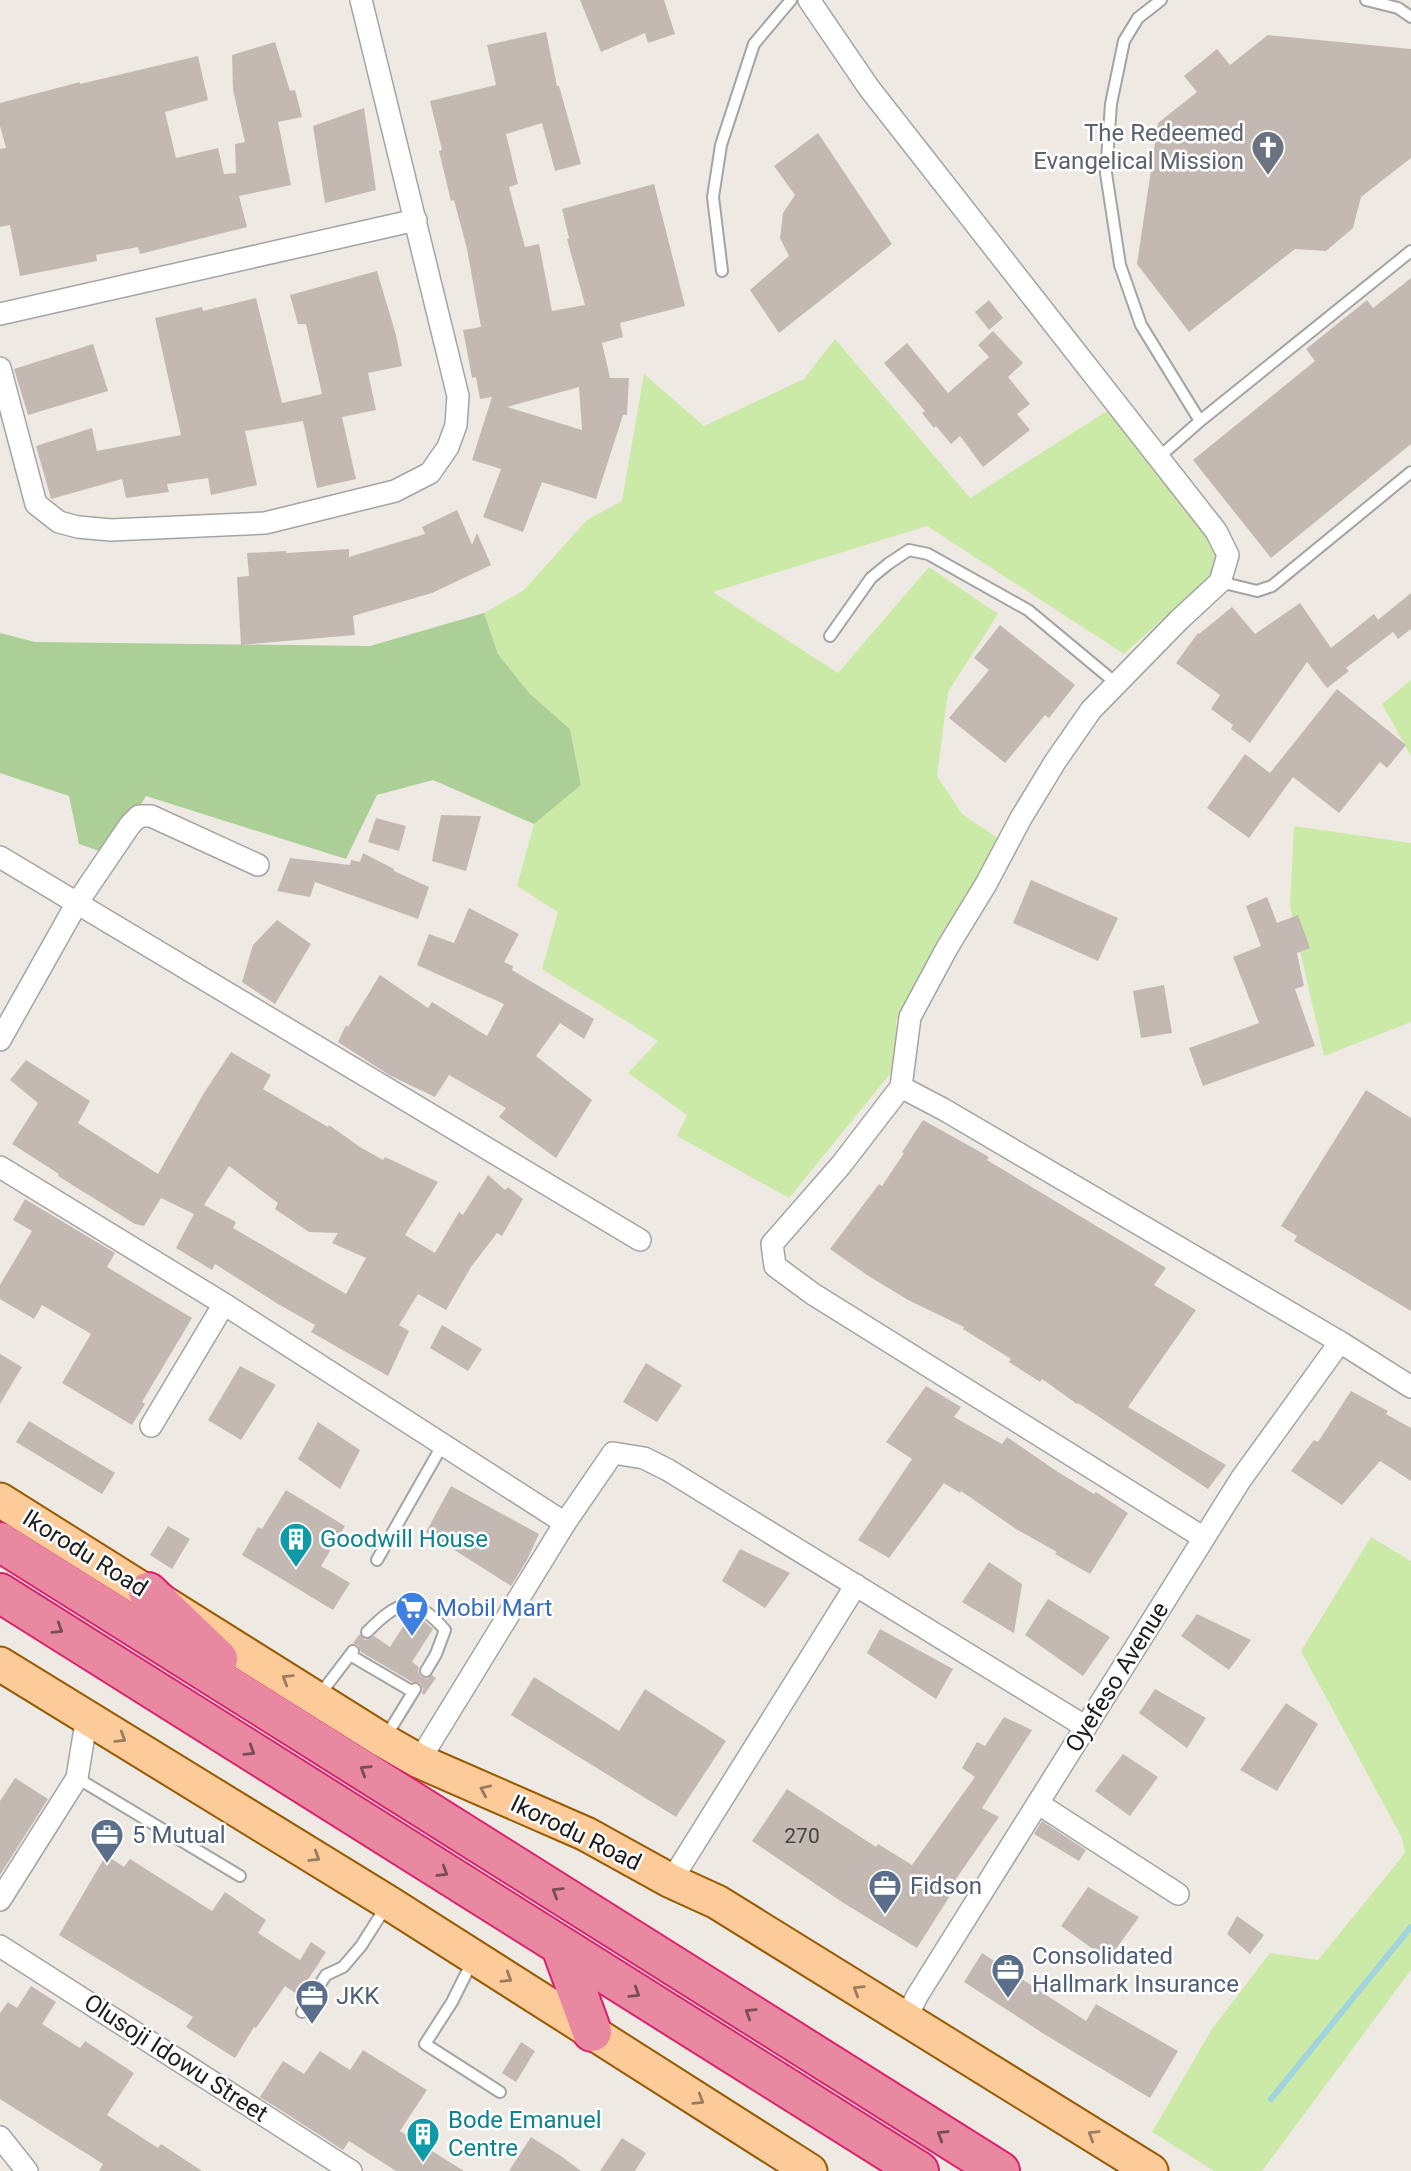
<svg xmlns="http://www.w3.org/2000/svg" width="1411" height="2171" font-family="Roboto,sans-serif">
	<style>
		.grass { fill: #cceaa7 }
		.forest { fill: #abcf96 }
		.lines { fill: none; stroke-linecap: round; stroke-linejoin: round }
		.stream { stroke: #a2d4dd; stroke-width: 6 }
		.building { fill: #c3b9b2; fill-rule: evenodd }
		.lane-casing { stroke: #a4a4a4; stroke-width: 14 }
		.street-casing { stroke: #a4a4a4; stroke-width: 24 }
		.primary-casing { stroke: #965a00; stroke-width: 37 }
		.highway-casing { stroke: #db216d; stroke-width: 42 }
		.lane { stroke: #fff; stroke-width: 10 }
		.street { stroke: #fff; stroke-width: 21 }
		.primary { stroke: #fdcb99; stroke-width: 33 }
		.highway { stroke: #e888a1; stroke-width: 38 }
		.oneway { stroke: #784d58 }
		.oneway2 { stroke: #987d61 }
		.labels { text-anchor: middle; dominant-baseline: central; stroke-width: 5; stroke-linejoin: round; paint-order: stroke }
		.number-label { font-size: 21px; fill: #464442 }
		.worship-label { font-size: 24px; fill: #5b616d; stroke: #fff; text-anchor: end }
		.culture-label { font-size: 24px; fill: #0d838f; stroke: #fff; text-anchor: start }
		.street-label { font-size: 24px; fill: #1d1d1d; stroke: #fff }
		.shop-label { font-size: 24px; fill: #366cbe; stroke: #fff; text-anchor: start }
		.service-label { font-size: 24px; fill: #4e5e75; stroke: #fff; text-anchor: start }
	</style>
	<rect width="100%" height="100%" fill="#eeeae3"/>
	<!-- grass -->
	<path class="grass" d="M835,339L970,498L1115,406L1229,559L1124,654L927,526L713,592L838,673L929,567L998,614L948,692L937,776L963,815L1001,840L896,1021L899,1063L789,1198L677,1136L687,1115L628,1073L658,1041L542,969L558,912L517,886L534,824L581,785L570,729L530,694L498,654L484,613L524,590L587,520L622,501L644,374L704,426L804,379Z
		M1411,680V756L1382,704Z
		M1294,826L1411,843V1022L1324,1056L1290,906Z
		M1371,1537L1411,1561V1970L1262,2171H1214L1152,2132L1212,2029L1270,1953L1318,1960L1405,1853L1402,1838L1301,1651Z"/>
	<!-- forest -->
	<path class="forest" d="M484,613L498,654L530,694L570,729L581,785L534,824L433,780L377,795L346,859L146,796L111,855L79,844L69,796L0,773V633L35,642L370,646Z"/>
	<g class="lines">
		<!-- stream -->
		<path class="stream" d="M1271,2099L1411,1927"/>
	</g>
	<!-- building -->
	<path class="building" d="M580,0H664L675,34L648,43L645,33L601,52Z
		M546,32L557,86H559L581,164L555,171L542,123L506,134L518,184L509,187L525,247L539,244L552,311L585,305L567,239L569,238L562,209L654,184L685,306L620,323L623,337L602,343L610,378H629L627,415H623L596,499L542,482L523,532L483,517L501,469L472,460L492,397L480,399L476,377L472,378L463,330L481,327L467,249L454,200L451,201L439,151L442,150L430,101L496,85L487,45ZM579,387L582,430L507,407Z
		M1268,35L1411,49V158L1361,197L1353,228L1326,251L1295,249L1189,332L1137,264L1158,123L1197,92L1184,76L1217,49L1230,65Z
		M275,42L290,91L295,90L302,117L278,122L291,185L239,196L247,227L140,254L138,247L96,255L97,261L20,276L10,225L0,227V149L6,148L0,126V103L80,82V84L198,56L208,100L165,112L176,158L218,148L224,174L236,173L235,144L245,142L233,90L232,55Z
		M364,108L376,190L325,203L313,126Z
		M818,133L892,244L779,333L750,290L789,256L780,238L783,213L795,195L774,166Z
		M377,271L396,335L402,366L368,373L376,410L342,417L356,479L317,488L303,421L245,431L257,485L211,495L208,478L167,484L169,492L126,498L122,479L51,499L36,446L92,428L97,451L181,435L155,318L202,307L203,311L256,298L282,403L322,394L306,324H298L290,295Z
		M1411,278V444L1271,558L1193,460L1315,361L1306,349L1367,300L1373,308Z
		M989,300L1003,318L989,330L975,312Z
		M993,331L1023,363L1008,377L1030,404L1017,414L1030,430L983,467L960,436L951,444L936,426L934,428L922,413L925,411L884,363L907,343L948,393L989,357L978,345Z
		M93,344L108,391L28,415L14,369Z
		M457,510L472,545L477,533L491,565L432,593L353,616L355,635L241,645L237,577L249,576L247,553L286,551V553L349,549V557L425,534L422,527Z
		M1411,593V629L1398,639L1393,632L1346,668L1349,671L1327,688L1307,662L1250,743L1231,729L1233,725L1211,709L1220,695L1176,663L1198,633L1199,634L1232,607L1255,634L1300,603L1331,648L1374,614L1378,620Z
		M1000,625L1075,685L1049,718L1045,715L1005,763L949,718L989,670L974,658Z
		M1337,689L1406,745L1387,768L1380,762L1339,813L1293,777L1249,838L1207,808L1245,754L1270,773Z
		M441,815L481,816L466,871L432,861Z
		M376,818L406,826L399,851L368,842Z
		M363,853L394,869V871L429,887L418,919L315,882L310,897L277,891L290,858L350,865L351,860L360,862Z
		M1031,880L1118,918L1098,961L1013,923Z
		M1267,897L1277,923L1298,915L1310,948L1297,953L1304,986L1295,989L1315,1046L1203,1086L1189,1048L1259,1023L1233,957L1261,946L1246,906Z
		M469,908L519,934L504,962L513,966L512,970L594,1019L584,1039L560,1023L536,1056L592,1100L556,1158L499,1117L506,1108L449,1075L435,1097L389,1075L338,1042L346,1025L348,1027L380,975L428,1008L432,1002L487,1036L504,1004L417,965L429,934L454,943Z
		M277,920L311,944L275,1004L242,982L253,945Z
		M1164,985L1172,1033L1141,1038L1133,991Z
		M231,1052L271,1075L263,1089L328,1127L329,1125L360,1147L383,1160L385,1157L438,1182L405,1235L435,1253L459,1212L463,1215L488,1175L505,1190L508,1187L523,1199L502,1236L497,1233L471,1267L446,1310L418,1294L399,1325L409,1331L388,1376L311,1332L315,1325L278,1304L215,1264L212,1270L176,1248L194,1214L161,1198L144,1226L135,1224L58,1176L59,1174L12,1144L38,1103L10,1080L26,1060L90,1101L78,1123L158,1174L204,1093ZM229,1166L278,1203L275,1209L309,1232L338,1233L332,1243L366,1258L346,1294L233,1228L236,1222L204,1205Z
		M1366,1090L1411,1118V1311L1294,1241L1297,1236L1281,1226Z
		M923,1120L989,1157L987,1160L1166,1268L1154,1285L1196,1310L1128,1407L1226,1465L1208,1489L1078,1403L1077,1404L1042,1379L1040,1382L1009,1362L1011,1359L963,1329L964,1327L908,1300L867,1275L830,1249L879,1184L882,1186L904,1153L902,1152Z
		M25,1199L115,1253L107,1267L192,1318L142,1402L145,1404L132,1425L62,1383L91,1334L42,1305L34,1319L0,1299V1285L32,1231L13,1220Z
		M442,1325L482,1349L468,1371L430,1348Z
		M0,1354L22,1367L0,1404Z
		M646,1363L682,1385L657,1422L623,1402Z
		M240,1366L276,1385L241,1440L208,1420Z
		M926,1386L961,1407L954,1417L1002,1444L1007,1437L1058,1472L1094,1494L1096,1492L1128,1513L1090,1574L1055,1554L1057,1552L1016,1529L961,1491L960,1493L944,1483L889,1558L858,1540L912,1459L886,1442Z
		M1351,1391L1388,1411L1386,1414L1411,1428V1481L1380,1461L1342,1505L1291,1471L1314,1440L1318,1442Z
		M29,1421L115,1473L102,1494L16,1442Z
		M318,1422L360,1450L340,1489L298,1459Z
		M451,1486L539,1534L527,1560L511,1586L426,1532Z
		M286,1490L345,1526L321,1566L350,1583L333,1610L242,1555L258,1527L262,1529Z
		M168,1526L190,1539L172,1569L150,1555Z
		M740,1549L790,1573L765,1608L722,1581Z
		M989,1562L1022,1584L1014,1633L962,1602Z
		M1048,1599L1110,1637L1083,1676L1025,1635Z
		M411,1614L423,1620L433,1629L412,1662L419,1667L418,1672L421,1677L427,1679L432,1675L436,1678L424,1695L422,1693L423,1689L420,1683L412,1682L361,1652L358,1645L353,1643L360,1634L365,1640L374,1636L390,1647Z
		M1197,1614L1251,1640L1229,1670L1181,1636Z
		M880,1629L953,1669L936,1699L867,1653Z
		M534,1677L619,1731L645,1689L726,1741L676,1817L511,1715Z
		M1155,1689L1206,1718L1187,1748L1139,1713Z
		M1286,1703L1318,1724L1277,1791L1240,1770Z
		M1004,1717L1032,1730L982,1808L999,1817L949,1889L953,1891L917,1948L842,1902L752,1841L787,1789L876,1847L878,1844L912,1865L975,1777L962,1768L977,1742L985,1746Z
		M1123,1754L1158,1777L1130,1816L1095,1791Z
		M15,1778L48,1799L0,1875V1801Z
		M1042,1821L1086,1850L1079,1861L1034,1834Z
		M106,1855L124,1867L130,1859L212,1911L225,1892L266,1920L258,1933L300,1960L311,1942L326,1952L298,1995L285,1986L256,2028L254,2027L235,2058L186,2027L193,2017L59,1935Z
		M1088,1887L1139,1917L1108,1960L1061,1926Z
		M1237,1916L1264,1935L1250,1954L1227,1934Z
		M982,1953L1086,2021L1096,2004L1178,2051L1150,2098L1044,2034L964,1982Z
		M31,1986L56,2002L42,2024L80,2048L85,2041L134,2073L107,2115L158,2148L161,2144L202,2171H99L103,2164L0,2099V2013L8,2002L17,2008Z
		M521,2042L535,2051L516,2082L502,2073Z
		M363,2050L427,2090L400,2131L464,2171H396L349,2141L343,2150L260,2097L283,2061L304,2074L320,2051L350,2070Z
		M531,2137L561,2156L581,2171H509Z
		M622,2138L646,2153L635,2171H600Z"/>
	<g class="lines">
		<defs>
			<path id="lane" d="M1161,0L1138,18L1124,41L1111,104L1106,173L1120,265L1141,325L1200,421
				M1366,0L1398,8L1411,17
				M722,271L713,197L721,145L754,44L791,0
				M1158,458L1200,421L1411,251
				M1220,582L1257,591L1272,586L1411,472
				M830,636L871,578L888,564L909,550L928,554L1028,610L1117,684
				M377,1560L443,1444
				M367,1632C398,1601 413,1593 445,1630L436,1654L426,1671
				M350,1655L413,1692
				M318,1697L353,1651
				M385,1738L415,1689
				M77,1778L240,1876
				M473,1960L452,2002L425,2044L500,2092
				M302,2012L326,1975L343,1967L361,1946L387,1905"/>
			<path id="street" d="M809,0L869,88L1216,531L1228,555L1220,582L1179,620L1091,710L1055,762L1021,818L986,884L947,948L910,1017L901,1087L841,1165L772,1244L775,1266L813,1294L1204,1538
				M0,314L416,220
				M0,368L36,504L59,522L78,527L111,530L265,523L395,491L430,473L448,447L456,425L458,396L361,0
				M0,857L640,1240
				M0,1040L77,903L130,825L139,816H151L258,865
				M901,1087L943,1109L1340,1342L1411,1387
				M0,1167L224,1304L565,1523
				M151,1426L224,1304
				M419,1761L565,1523L613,1453L644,1458L668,1470L1086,1727
				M1039,1804L1178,1894
				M671,1881L856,1585
				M0,1900L77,1778L87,1716
				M0,1946L351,2171
				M906,2019L917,1996L1241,1479L1340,1342
				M0,2137L27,2171"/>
			<path id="primary" d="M0,1500L384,1741L419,1761L586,1834L671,1881L717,1902L1151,2171
				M0,1664L389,1903L810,2171"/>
			<path id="highway" d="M0,1542L1000,2171
				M148,1592L218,1659
				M0,1593L919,2171
				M561,1947L592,2032"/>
		</defs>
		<!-- lane casing -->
		<use href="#lane" class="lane-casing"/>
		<!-- street casing -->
		<use href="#street" class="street-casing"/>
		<!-- primary casing -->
		<use href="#primary" class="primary-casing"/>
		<!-- highway casing -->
		<use href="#highway" class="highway-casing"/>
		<!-- lane -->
		<use href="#lane" class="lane"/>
		<!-- street -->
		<use href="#street" class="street"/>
		<!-- primary -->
		<use href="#primary" class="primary"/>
		<!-- highway -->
		<use href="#highway" class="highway"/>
	</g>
	<!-- one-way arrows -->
	<defs><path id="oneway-chevron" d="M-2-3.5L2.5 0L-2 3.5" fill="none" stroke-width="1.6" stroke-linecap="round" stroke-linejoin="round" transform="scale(1.75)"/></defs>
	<g class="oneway">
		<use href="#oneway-chevron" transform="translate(58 1629) rotate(32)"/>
		<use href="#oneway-chevron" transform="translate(250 1751) rotate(32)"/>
		<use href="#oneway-chevron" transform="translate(365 1770) rotate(-148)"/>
		<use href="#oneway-chevron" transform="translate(443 1872) rotate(32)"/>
		<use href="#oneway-chevron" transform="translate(557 1892) rotate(-148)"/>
		<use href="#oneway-chevron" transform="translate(635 1993) rotate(32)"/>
		<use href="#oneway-chevron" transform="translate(750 2013) rotate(-148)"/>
		<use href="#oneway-chevron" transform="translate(942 2135) rotate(-148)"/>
	</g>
	<g class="oneway2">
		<use href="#oneway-chevron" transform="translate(287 1679) rotate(-148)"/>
		<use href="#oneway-chevron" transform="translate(121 1738) rotate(32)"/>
		<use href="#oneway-chevron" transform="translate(485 1790) rotate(-156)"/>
		<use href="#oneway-chevron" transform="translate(315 1857) rotate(32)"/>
		<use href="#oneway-chevron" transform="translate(507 1978) rotate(32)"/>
		<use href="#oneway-chevron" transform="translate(858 1990) rotate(-148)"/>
		<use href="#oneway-chevron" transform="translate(699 2100) rotate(32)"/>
		<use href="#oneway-chevron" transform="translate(1093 2135) rotate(-148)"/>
	</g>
	<!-- icons -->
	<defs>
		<symbol id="church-pin" viewBox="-11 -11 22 30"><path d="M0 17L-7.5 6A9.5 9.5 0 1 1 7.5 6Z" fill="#6b7280" stroke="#fff"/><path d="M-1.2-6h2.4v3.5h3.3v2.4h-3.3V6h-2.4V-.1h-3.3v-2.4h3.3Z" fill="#fff"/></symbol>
		<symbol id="building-pin" viewBox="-11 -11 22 30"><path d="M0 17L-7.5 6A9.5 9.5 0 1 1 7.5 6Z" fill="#0f9aa8" stroke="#fff"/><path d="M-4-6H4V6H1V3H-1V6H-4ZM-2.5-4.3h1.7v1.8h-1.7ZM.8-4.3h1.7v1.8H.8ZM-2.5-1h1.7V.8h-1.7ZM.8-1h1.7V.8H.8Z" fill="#fff"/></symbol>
		<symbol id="supermarket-pin" viewBox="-11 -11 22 30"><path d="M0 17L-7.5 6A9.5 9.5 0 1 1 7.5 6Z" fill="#3f7fe0" stroke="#fff"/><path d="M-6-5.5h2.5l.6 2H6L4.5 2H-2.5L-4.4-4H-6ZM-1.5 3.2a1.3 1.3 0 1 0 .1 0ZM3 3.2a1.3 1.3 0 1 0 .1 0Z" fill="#fff"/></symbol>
		<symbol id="office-pin" viewBox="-11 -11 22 30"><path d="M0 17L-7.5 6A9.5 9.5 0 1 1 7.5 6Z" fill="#5c6f8a" stroke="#fff"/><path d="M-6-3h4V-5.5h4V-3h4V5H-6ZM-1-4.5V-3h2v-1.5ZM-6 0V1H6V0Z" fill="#fff"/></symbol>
	</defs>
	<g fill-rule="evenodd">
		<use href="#church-pin" x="1249" y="128" width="38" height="52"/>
		<use href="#building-pin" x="277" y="1520" width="38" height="52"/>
		<use href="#supermarket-pin" x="393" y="1589" width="38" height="52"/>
		<use href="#office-pin" x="88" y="1816" width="38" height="52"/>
		<use href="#office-pin" x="866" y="1867" width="38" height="52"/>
		<use href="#office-pin" x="989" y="1951" width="38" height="52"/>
		<use href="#office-pin" x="293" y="1977" width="38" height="52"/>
		<use href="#building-pin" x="404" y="2115" width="38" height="52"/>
	</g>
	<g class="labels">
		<!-- number labels -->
		<g class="number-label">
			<text x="802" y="1836">270</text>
		</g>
		<!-- worship labels -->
		<g class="worship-label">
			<text x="1244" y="133">The Redeemed<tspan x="1244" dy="28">Evangelical Mission</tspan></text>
		</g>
		<!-- culture labels -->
		<g class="culture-label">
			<text x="320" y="1539">Goodwill House</text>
			<text x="448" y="2120">Bode Emanuel<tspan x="448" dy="28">Centre</tspan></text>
		</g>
		<!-- street labels -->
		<g class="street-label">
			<text transform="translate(85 1553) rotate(32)">Ikorodu Road</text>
			<text transform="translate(1117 1677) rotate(-58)">Oyefeso Avenue</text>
			<text transform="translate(576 1833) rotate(26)">Ikorodu Road</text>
			<text transform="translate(176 2058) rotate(33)">Olusoji Idowu Street</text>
		</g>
		<!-- shop labels -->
		<g class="shop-label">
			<text x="436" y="1608">Mobil Mart</text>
		</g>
		<!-- service labels -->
		<g class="service-label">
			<text x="132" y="1835">5 Mutual</text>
			<text x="910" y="1886">Fidson</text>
			<text x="1032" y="1956">Consolidated<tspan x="1032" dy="28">Hallmark Insurance</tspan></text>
			<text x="336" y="1996">JKK</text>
		</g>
	</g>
</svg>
